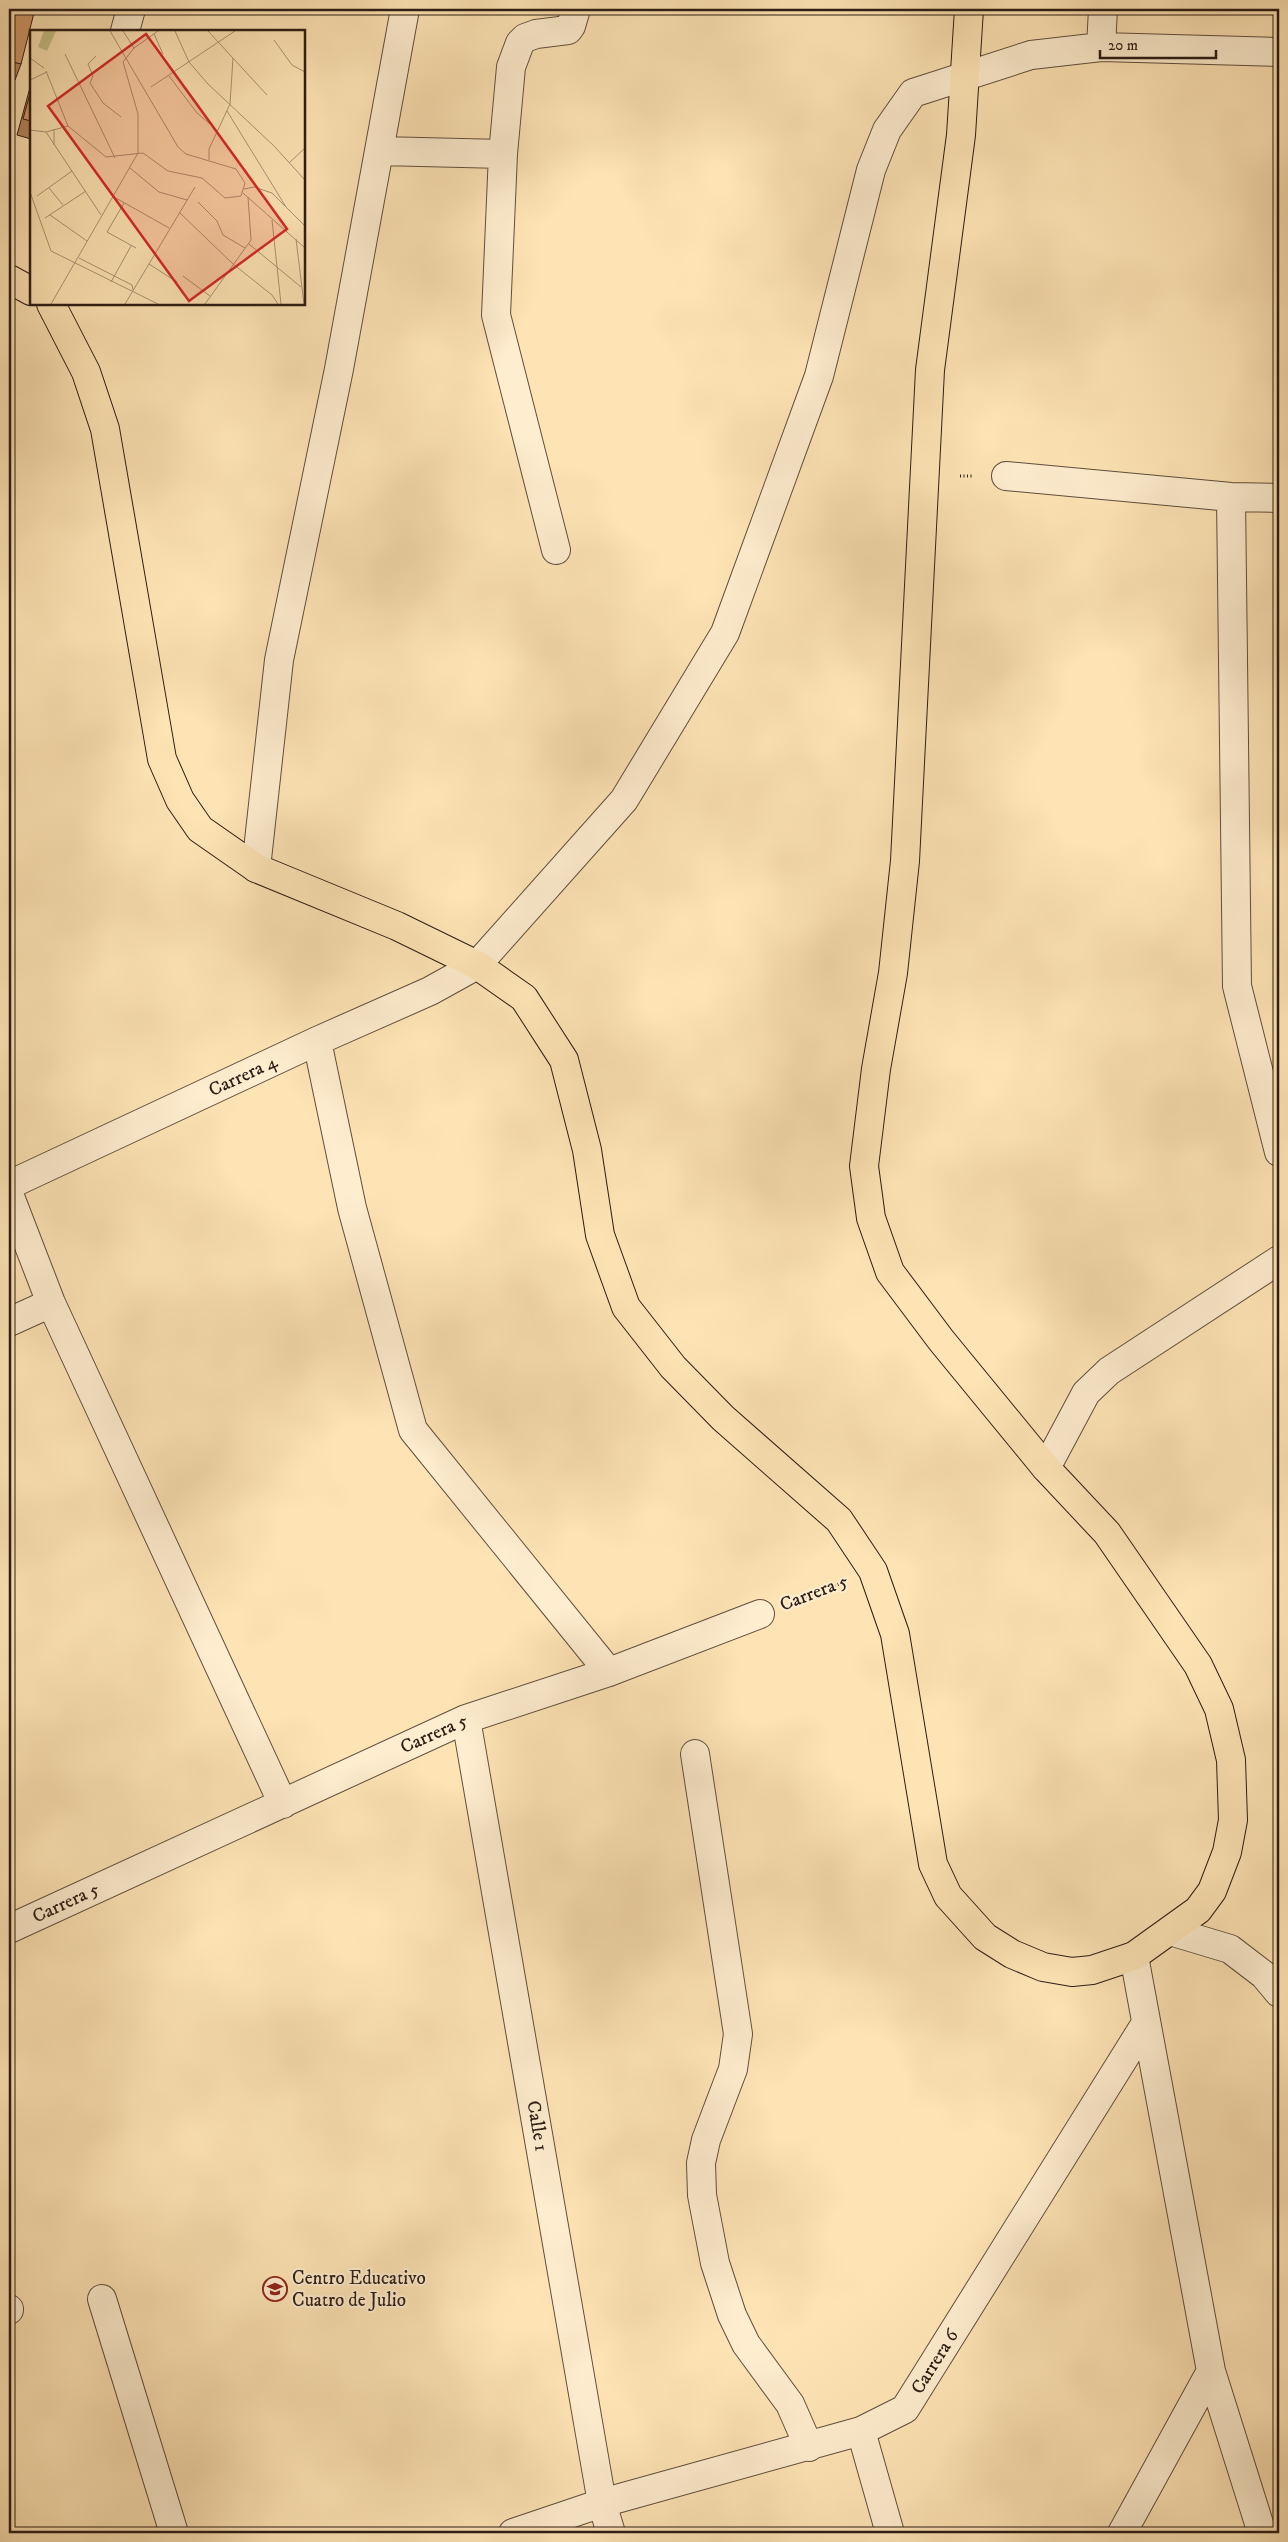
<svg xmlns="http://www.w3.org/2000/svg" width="1288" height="2542" font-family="'IM FELL DW Pica',serif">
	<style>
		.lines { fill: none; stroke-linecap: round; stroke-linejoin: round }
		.minor-casing { stroke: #604e3d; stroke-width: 30 }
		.major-casing { stroke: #2c1c15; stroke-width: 30 }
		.path { stroke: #2c1c15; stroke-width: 3; stroke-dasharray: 1 2.5; stroke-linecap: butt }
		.minor { stroke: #feedcf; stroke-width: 28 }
		.major { stroke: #fee4b5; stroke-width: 28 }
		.wall { fill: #b7845c; stroke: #2c1c15 }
		.building { fill: #d59a6b; stroke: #2c1c15 }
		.labels { text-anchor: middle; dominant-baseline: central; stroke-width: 4; stroke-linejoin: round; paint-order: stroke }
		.street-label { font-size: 19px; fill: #2c1c15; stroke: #feedcf }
		.poi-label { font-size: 19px; fill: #2c1c15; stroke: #feedcf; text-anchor: start }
		.inset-road { fill: none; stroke: #aa9475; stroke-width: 1 }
		.view { fill: #d62828; fill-opacity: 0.15; stroke: #d62828; stroke-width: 2.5 }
		.inset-edge { fill: none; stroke: #2c1c15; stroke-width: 2.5 }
	</style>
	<rect width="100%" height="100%" fill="#fee4b5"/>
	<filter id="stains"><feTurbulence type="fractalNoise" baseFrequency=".004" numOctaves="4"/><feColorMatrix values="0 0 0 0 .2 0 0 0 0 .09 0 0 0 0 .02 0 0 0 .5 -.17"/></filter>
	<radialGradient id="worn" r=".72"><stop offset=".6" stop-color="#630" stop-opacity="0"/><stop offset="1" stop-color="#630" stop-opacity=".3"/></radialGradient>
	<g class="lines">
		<defs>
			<path id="minor" d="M125,31L131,9
				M1101,47L1103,9
				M380,151L503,154
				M1006,476L1231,497L1279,498
				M1231,497L1237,986L1279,1152
				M556,550L496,315L503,154L511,67L520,43L525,38L536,34L568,30L571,26L576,9
				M256,868L279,660L339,369L405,9
				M317,1041L352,1208L413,1430L609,1672
				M9,1185L317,1041L430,991L477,965L624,800L725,633L819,376L871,170L887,130L913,93L1031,55L1101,47L1279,52
				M9,1194L51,1303L283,1804
				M9,1322L51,1303
				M1046,1468L1086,1393L1109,1371L1279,1260
				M466,1719L602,2503L611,2533
				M695,1754L738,2034L733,2069L706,2140L701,2163L702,2195L715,2263L732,2315L746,2344L790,2404L809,2447
				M9,1929L466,1719L609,1672L760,1614
				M1170,1931L1230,1949L1264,1975L1279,1993
				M1134,1956L1211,2371L1262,2533
				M102,2299L174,2533
				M9,2309V2310
				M861,2431L890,2533
				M513,2533L602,2503L861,2431L905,2409L1146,2023
				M1122,2533L1211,2371"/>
			<path id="major" d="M9,279L31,291
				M51,304L86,372L105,429L162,759L180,800L200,829L256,868L397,926L477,965L524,998L564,1060L587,1150L600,1235L626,1307L673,1367L723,1418L839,1520L873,1571L895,1634L933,1864L948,1896L985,1937L1012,1954L1043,1967L1072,1972L1092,1970L1134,1956L1198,1910L1212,1891L1227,1852L1233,1820L1231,1760L1219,1709L1198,1665L1107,1533L1046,1468L941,1340L890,1272L871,1218L864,1166L876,1069L893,973L905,861L930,370L961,135L969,9"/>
		</defs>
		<!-- minor casing -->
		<use href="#minor" class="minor-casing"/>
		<!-- major casing -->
		<use href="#major" class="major-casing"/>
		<!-- path -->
		<path class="path" d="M960,476H973
			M792,1602L839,1584"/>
		<!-- minor -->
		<use href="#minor" class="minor"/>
		<!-- major -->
		<use href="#major" class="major"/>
	</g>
	<!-- wall -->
	<path class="wall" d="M9,9L21,64L15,80L9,79Z
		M31,84V139L17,135Z"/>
	<!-- building -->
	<path class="building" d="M9,9H35L21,64L9,61Z
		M31,90V121L23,119Z"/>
	<!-- icons -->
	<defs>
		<symbol id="school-ring" viewBox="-11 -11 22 22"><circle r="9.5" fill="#feedcf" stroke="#8f2418" stroke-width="1.5"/><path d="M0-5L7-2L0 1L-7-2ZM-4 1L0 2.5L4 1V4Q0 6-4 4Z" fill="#8f2418"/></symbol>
	</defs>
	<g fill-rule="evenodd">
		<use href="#school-ring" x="261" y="2275" width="28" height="28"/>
	</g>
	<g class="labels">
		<!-- street labels -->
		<g class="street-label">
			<text transform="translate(243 1076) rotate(-25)">Carrera 4</text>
			<text transform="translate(814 1593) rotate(-21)">Carrera 5</text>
			<text transform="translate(434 1734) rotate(-24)">Carrera 5</text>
			<text transform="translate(66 1903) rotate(-25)">Carrera 5</text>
			<text transform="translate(537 2126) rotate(80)">Calle 1</text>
			<text transform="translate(935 2362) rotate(-58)">Carrera 6</text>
		</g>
		<!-- poi labels -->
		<g class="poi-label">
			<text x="292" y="2278">Centro Educativo<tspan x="292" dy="22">Cuatro de Julio</tspan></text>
		</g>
	</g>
	<!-- overview -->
	<g transform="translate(30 30)">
		<rect width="275" height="275" fill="#fee4b5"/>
		<path d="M14,1H26L17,21L8,17Z" fill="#c6c289"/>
		<path class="inset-road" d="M93,1L104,18M145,1L159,32L178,54L244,116L275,150M178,1L237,65M124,4L133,24M244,10L262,35L275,42M35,24L85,128M66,26L58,34L63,46L60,53L73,73L91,87M0,28L14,38M16,41L38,96M139,46L167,83L186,99M0,50L17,42M121,57L205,1M197,81L256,177M0,100L16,102L38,96L76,127L113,123L138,141L172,148L195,168L211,166L215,153L206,139L156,124L148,117L80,1M16,102L71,185M24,115V99M179,130V119L200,74L203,28M259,133L275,118M100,138L129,162L157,170M19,158L33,175M214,159L224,157L242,163L275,196M0,162L21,221L128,274M213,163L275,218M7,166L42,141M84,167L139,198M168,172L187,191L193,205L215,218M94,173L77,202L106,218M149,182L203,234L242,265L248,274M20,185L57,211M15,188L56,161M242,190L251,274M266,209L274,274M219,214L271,257M49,228L102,255L103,260M119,234L147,252M153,246L180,266M81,252L101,216M21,274L108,123V84L93,32L104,18L128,1M95,274L165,157M175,274L221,210L218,167"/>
		<path class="view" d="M116,4L257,199L159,271L18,76Z"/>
		<rect width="275" height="275" class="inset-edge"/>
	</g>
	<!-- margin -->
	<rect width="1288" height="2542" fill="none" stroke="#fee4b5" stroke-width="30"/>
	<rect x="10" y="10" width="1268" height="2522" fill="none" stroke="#2c1c15" stroke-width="2.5"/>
	<rect x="15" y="15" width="1258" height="2512" fill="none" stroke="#2c1c15"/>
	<!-- scale -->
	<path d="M1100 50v8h116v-8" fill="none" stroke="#2c1c15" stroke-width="2.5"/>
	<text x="1108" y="50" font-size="15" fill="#2c1c15" stroke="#feedcf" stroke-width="4" paint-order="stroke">20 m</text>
	<rect width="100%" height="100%" filter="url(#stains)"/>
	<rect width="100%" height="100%" fill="url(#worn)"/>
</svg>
